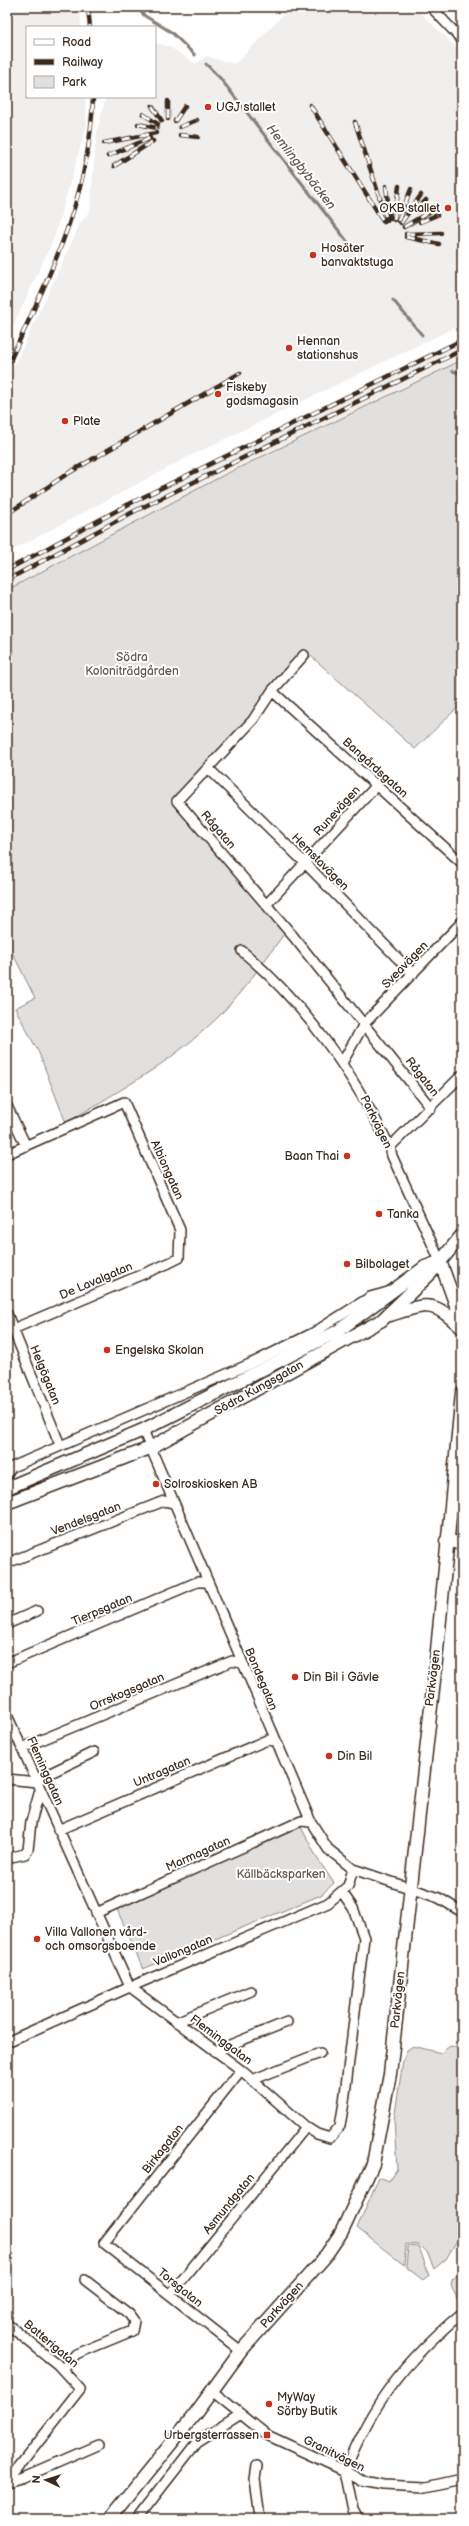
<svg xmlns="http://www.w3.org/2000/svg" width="469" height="2526" font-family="'Balsamiq Sans',sans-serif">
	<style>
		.built { fill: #f1efee }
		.green { fill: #e2e0de; stroke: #8e857e }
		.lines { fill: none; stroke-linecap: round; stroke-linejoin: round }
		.stream { stroke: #887e77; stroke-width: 3 }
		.minor-casing { stroke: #3b2a1e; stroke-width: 12 }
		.major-casing { stroke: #3b2a1e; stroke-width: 15 }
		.minor { stroke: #fff; stroke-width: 9 }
		.major { stroke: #fff; stroke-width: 12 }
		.rail-casing { stroke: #3b2a1e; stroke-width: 4.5 }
		.rail { stroke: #fff; stroke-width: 3; stroke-dasharray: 9; stroke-linecap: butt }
		.poi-dot { fill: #c8321e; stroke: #fff; stroke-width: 1.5 }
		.labels { text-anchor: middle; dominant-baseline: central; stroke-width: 4; stroke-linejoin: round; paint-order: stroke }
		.poi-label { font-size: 12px; fill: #3b2a1e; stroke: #fff; text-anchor: start }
		.park-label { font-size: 12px; fill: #65584e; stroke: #fff }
		.street-label { font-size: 12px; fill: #3b2a1e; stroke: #fff }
		.water-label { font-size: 13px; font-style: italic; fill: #685b52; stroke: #fff }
	</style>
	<rect width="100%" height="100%" fill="#fff"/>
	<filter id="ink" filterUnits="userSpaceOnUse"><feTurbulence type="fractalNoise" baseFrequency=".025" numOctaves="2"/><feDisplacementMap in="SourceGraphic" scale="8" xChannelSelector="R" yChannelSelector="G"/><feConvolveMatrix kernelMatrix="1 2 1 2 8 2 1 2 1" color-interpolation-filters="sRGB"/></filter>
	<g filter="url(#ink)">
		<!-- built -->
		<path class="built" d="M7,7H80L81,27H27V97H85L87,124L54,238L7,339Z
			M291,7H415L462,54V324L192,455L7,553V381L81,222L90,211L97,131L106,97H155V43L170,47L196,64L206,56L235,64Z
			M462,338V360L226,474L7,590V570Z"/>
		<!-- green -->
		<path class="green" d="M458,362L462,370V703L415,749L311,656L175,799L287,930C261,965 236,1003 203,1031C162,1068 113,1094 66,1123L39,1053L15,1008L35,998L7,942V590L226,474Z
			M301,1827L317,1858L334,1883L321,1895L143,1969L116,1907Z
			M413,2046L441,2053L450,2046L462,2049V2232L446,2259L434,2269L427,2252L420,2245L406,2244L404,2265L357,2228L379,2177L389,2181L397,2169L394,2120L403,2061L407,2050Z
			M408,2246L419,2247L429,2275L423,2280L406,2267Z
			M462,2270V2299L459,2302L451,2286L452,2280Z"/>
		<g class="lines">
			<!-- stream -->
			<path class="stream" d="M136,7L145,16L171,32L195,55
				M206,64L220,78L350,245
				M393,300L422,335
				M453,371L462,374"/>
			<defs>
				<path id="minor" d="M431,7L462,40
					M304,655L272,691L253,720L177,801L293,936L431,1108
					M272,691L462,863
					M208,768L306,864L413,974
					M266,905L377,785
					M242,951C308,1007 351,1071 390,1147L392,1156L440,1261
					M342,1063L364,1024L462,922
					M7,1106L26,1146
					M390,1147L462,1075
					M7,1154L124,1102L180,1230L179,1258L169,1263L13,1329
					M7,1314L60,1445
					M143,1430L311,1822L328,1849L353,1869L439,1898L462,1912
					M7,1473L12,1467L250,1364L313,1333L370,1297L388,1292
					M7,1563L164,1501L174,1503
					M7,1624L37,1611
					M7,1663L197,1582H207
					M7,1715L130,1987L241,2070L306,2127L317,2134L330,2138L340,2126L344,2102L364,1938L353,1908L342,1892
					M22,1748L232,1661L241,1663
					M7,1779L37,1782
					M36,1780L94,1752
					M58,1830L267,1740L275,1741
					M7,1858L25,1854L28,1850L31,1822L40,1790
					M96,1913L301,1821L311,1822
					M176,2022L251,1991
					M7,2042L130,1987L328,1903L348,1886L353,1869
					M215,2051L287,2022
					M241,2070L104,2243L241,2351
					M252,2080L320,2053
					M170,2295L306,2127
					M7,2324L57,2364L80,2389L7,2482
					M63,2369L76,2354L132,2331L134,2321L129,2314L85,2280
					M212,2391L267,2435L345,2471L362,2481L383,2485L426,2487L462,2479
					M257,2466L255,2479L260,2519
					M345,2471C372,2402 406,2360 462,2313
					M345,2471L353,2510L358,2519
					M7,2482L22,2478L98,2445
					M137,2519L197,2442L241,2414"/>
				<path id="major" d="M440,1261L462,1322
					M390,1315C429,1303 432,1300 462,1328
					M7,1488L143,1430L338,1331L425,1267L439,1262
					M7,1503L150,1448L382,1320L430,1274L462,1235
					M446,1541L462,1543
					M110,2519L195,2414L241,2351L324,2258L341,2233L373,2164L390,2074L435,1671L462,1393"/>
			</defs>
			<!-- minor casing -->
			<use href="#minor" class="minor-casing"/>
			<!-- major casing -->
			<use href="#major" class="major-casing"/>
			<!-- minor -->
			<use href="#minor" class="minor"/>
			<!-- major -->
			<use href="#major" class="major"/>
			<defs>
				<path id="rail" d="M88,7L90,27
					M310,105L384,222
					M152,106L162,121
					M143,114L158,124
					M168,119V101
					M175,121L185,106
					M355,122L387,220
					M138,124L157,128
					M180,127L197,120
					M180,135L198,137
					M104,143L156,133
					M108,156L150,138
					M114,166L153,141
					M386,186L390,218
					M416,210L426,200
					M394,220L399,186
					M398,221L411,189
					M420,222L437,215
					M401,223L421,195
					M404,227L434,209
					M406,234L441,233
					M406,237L439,244
					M7,367C49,276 90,199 93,97
					M7,514L67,474L240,373
					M7,570L129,504L462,340
					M7,580L133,512L462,350"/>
			</defs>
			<!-- rail casing -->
			<use href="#rail" class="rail-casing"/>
			<!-- rail -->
			<use href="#rail" class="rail"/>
		</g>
	</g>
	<!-- markers -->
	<g class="poi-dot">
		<circle cx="208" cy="107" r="4"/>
		<circle cx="448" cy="208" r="4"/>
		<circle cx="313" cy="255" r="4"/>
		<circle cx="289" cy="348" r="4"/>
		<circle cx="218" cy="394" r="4"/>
		<circle cx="65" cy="421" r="4"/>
		<circle cx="347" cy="1156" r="4"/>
		<circle cx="379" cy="1214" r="4"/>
		<circle cx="347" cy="1264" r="4"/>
		<circle cx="107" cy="1350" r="4"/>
		<circle cx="156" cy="1484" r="4"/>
		<circle cx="295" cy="1677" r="4"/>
		<circle cx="329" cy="1756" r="4"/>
		<circle cx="37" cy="1939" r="4"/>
		<circle cx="269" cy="2404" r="4"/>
		<rect x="263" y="2431" width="8" height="8" rx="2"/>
	</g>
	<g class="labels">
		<!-- poi labels -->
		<g class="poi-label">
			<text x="216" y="107">UGJ stallet</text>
			<text x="440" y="208" text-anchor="end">OKB stallet</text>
			<text x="321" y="248">Hosäter<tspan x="321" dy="14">banvaktstuga</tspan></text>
			<text x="297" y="341">Hennan<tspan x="297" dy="14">stationshus</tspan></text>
			<text x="226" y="387">Fiskeby<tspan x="226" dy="14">godsmagasin</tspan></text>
			<text x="73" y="421">Plate</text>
			<text x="339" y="1156" text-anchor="end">Baan Thai</text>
			<text x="387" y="1214">Tanka</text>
			<text x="355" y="1264">Bilbolaget</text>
			<text x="115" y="1350">Engelska Skolan</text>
			<text x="164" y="1484">Solroskiosken AB</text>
			<text x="303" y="1677">Din Bil i Gävle</text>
			<text x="337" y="1756">Din Bil</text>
			<text x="45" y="1932">Villa Vallonen vård-<tspan x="45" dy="14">och omsorgsboende</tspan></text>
			<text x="277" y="2397">MyWay<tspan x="277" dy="14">Sörby Butik</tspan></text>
			<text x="259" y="2435" text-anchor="end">Urbergsterrassen</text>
		</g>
		<!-- park labels -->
		<g class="park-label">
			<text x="132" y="657">Södra<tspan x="132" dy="14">Koloniträdgården</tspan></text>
			<text x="281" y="1874">Källbäcksparken</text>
		</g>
		<!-- street labels -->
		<g class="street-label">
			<text transform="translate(375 768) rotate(42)">Bangårdsgatan</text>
			<text transform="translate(337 811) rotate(-48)">Runevägen</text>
			<text transform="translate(218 830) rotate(49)">Rågatan</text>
			<text transform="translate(320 862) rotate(45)">Hemstavägen</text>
			<text transform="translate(405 965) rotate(-46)">Sveavägen</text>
			<text transform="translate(422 1077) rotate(52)">Rågatan</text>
			<text transform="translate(376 1122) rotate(64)">Parkvägen</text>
			<text transform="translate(167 1170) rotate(66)">Albiongatan</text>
			<text transform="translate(96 1281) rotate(-23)">De Lavalgatan</text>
			<text transform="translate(45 1375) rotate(68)">Helgögatan</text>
			<text transform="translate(259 1388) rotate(-29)">Södra Kungsgatan</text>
			<text transform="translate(86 1519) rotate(-21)">Vendelsgatan</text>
			<text transform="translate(102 1610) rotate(-23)">Tierpsgatan</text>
			<text transform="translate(433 1678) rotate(-83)">Parkvägen</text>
			<text transform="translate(261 1679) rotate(67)">Bondegatan</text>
			<text transform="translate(127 1692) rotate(-23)">Orrskogsgatan</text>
			<text transform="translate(45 1771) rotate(66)">Fleminggatan</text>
			<text transform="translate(162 1772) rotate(-23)">Untragatan</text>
			<text transform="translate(198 1854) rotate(-24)">Marmagatan</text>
			<text transform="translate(183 1951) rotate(-23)">Vallongatan</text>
			<text transform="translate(398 2000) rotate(-84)">Parkvägen</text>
			<text transform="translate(221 2040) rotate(37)">Fleminggatan</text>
			<text transform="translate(163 2149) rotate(-52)">Birkagatan</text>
			<text transform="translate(229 2204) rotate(-51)">Asmundgatan</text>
			<text transform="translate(180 2288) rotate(39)">Torsgatan</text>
			<text transform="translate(282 2305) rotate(-48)">Parkvägen</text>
			<text transform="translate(51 2344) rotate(40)">Batterigatan</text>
			<text transform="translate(334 2454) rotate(26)">Granitvägen</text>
		</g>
		<!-- water labels -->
		<g class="water-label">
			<text transform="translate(301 167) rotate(52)">Hemlingbybäcken</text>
		</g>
	</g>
	<!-- margin -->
	<rect width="469" height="2526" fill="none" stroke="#fff" stroke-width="24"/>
	<rect x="12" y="12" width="445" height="2502" fill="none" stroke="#3b2a1e" stroke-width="1.5" filter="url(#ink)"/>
	<!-- legend -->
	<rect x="26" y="26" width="130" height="72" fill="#ffffff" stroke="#b1aaa5"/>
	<rect x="34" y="39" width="20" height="6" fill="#ffffff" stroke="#b1aaa5"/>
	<text x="62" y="46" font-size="12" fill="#3b2a1e">Road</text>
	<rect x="34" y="59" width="20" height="6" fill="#3b2a1e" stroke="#b1aaa5"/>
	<text x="62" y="66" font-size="12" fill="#3b2a1e">Railway</text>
	<rect x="34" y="76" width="20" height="12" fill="#e2e0de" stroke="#b1aaa5"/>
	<text x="62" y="86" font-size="12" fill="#3b2a1e">Park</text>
	<!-- north arrow -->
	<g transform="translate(46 2480) rotate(274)" stroke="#ffffff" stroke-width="3" paint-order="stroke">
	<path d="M0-3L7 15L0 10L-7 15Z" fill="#3b2a1e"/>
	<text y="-6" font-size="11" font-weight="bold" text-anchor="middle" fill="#3b2a1e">N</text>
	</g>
</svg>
